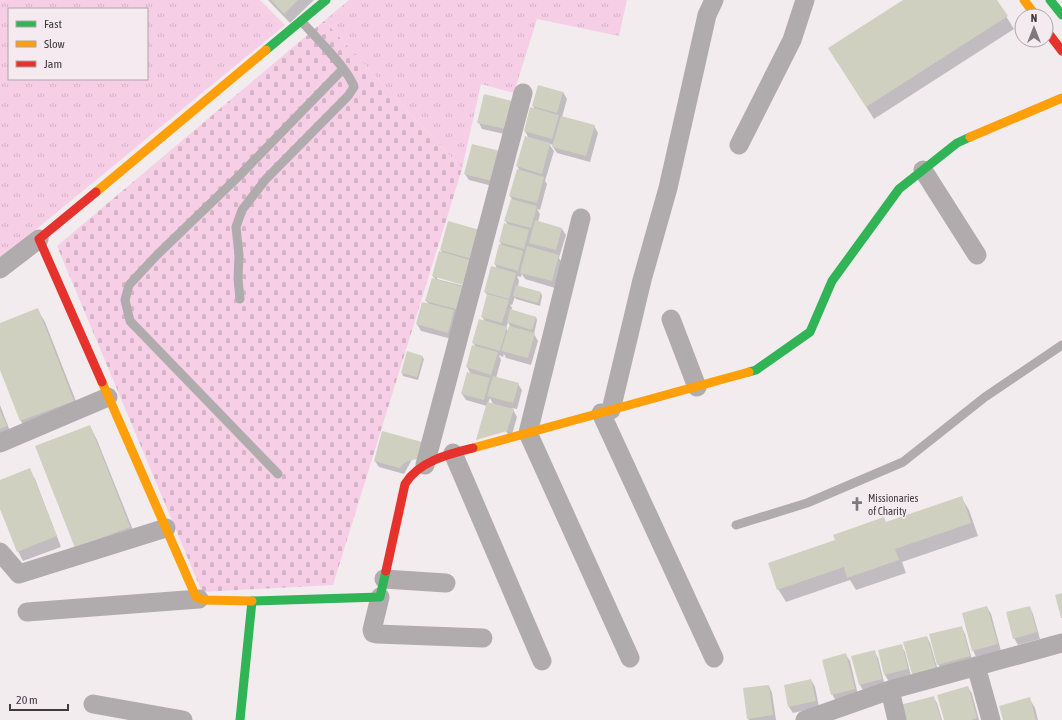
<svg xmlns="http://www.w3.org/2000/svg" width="1062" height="720" font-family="'Asap Condensed',sans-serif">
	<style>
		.grass { fill: url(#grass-tufts); fill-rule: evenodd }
		.cemetery { fill: url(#cemetery-stones) }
		.shadow { fill: #0003; fill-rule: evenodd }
		.building { fill: #d0d0c0 }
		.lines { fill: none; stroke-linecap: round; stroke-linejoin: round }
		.lane { stroke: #b0acae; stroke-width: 9 }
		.street { stroke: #b0acae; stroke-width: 19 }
		.fast { stroke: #30b455; stroke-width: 9 }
		.slow { stroke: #ff9f0a; stroke-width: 9 }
		.jam { stroke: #e5322d; stroke-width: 9 }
		.labels { text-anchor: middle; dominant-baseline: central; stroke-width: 3.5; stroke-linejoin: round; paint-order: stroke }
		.poi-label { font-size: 11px; fill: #3f3b3d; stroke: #f4eaf0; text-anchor: start }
	</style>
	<defs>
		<pattern id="grass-tufts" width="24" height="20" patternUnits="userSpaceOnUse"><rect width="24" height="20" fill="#f6cfe6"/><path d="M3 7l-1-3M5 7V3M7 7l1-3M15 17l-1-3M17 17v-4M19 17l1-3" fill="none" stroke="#d4b3c6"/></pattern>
		<pattern id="cemetery-stones" width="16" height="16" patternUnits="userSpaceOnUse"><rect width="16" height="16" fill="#f6cfe6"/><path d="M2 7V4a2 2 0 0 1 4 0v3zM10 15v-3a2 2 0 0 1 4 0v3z" fill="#d4b3c6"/></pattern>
	</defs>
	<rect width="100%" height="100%" fill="#f2ecef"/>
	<!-- grass -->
	<path class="grass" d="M0,0H260L285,25L0,259ZM9,9H147V79H9Z
		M349,0H627L619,36L537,19L514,93L481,84L462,169L324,21Z"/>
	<!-- cemetery -->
	<path class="cemetery" d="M324,21L462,169L333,585L202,592L57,246Z"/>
	<!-- shadow -->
	<path class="shadow" d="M268,0H314L290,23Z
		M905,0H996L1014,29L874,119L829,49Z
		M563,92L567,99L562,117L594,126L598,133L590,162L557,153L553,147L554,145L549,144L554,151L545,181L547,184L540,210L537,209L540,214L538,222L562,229L566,235L559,258L562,263L555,288L525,279L522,274L521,277L517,276L519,281L518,286L541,293L542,296L540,306L516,299L515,297L512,305L510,304L512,308L511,311L536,317L537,320L534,334L538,341L531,365L506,358L504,354L503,357L499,355L501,360L496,378L518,384L522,390L517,409L512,408L517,417L511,438L487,406L466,400L462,394L471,374L467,367L476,347L473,343L485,322L482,316L488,296L485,292L497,269L495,264L500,245L502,246L500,242L508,225L505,221L513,201L510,196L520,171L517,166L529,139L525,131L535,110L533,106ZM508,322L510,326L508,331L506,328ZM490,398L493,404L488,403Z
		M485,96L509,135L482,129L479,123Z
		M499,152L496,187L469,180L465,174Z
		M449,222L479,231L483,238L476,265L471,264L473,268L467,291L464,290L466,294L460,315L455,314L458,318L452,339L421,331L417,324L423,303L429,304L426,301L432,279L436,280L433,276L440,253L443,254L441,250ZM437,277L468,285V287L437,279Z
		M37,309L45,322L81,414L29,434L21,421L0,367V324Z
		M422,356L424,359L418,380L403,376L402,373Z
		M0,405L13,439L0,445Z
		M90,426L97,440L137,540L83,561Z
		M421,443L404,474L379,467L375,461Z
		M29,469L35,479L61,547L23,561L18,551L0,507V481Z
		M961,497L969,510L978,536L902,562L906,573L856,590L850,580L786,602L778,589L886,523Z
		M987,607L991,614L1001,651L976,657L973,650Z
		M1030,608L1033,614L1040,639L1018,645L1014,638Z
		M961,627L965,634L973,663L942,671L938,664Z
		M927,637L930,643L939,674L917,680L913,673Z
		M901,645L905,652L911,676L889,682L885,675L879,651Z
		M874,651L878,658L885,686L864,692L860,685L852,657Z
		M846,655L850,661L858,695L836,701L832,694Z
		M811,680L815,687L819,707L793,713L789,707Z
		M769,686L772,693L776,720H749L748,719Z
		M968,687L972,694L979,720H945Z
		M933,697L937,703L942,720H906Z
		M1029,698L1035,708L1038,720H1004Z"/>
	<!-- building -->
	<path class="building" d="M271,0H298L284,14Z
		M903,0H997L1008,16L866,107L828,48Z
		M538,85L563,92L557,113L532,106Z
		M484,94L512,101L506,129L477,123Z
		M530,107L559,115L552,139L524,131Z
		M561,116L595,125L586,156L552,147Z
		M525,136L550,143L542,174L516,166Z
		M472,144L500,151L492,181L464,174Z
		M517,169L544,177L537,203L509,196Z
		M511,199L537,206L531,228L504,221Z
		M535,220L562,228L556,250L529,243Z
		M448,221L480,230L472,259L440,250Z
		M504,223L529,230L524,249L499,242Z
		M499,244L523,251L518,271L494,264Z
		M527,246L559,255L552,281L520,273Z
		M439,251L470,260L463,285L432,276Z
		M491,266L516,273L509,299L484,292Z
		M432,278L463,287L456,309L425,301Z
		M516,285L541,292L538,303L513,296Z
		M487,294L509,300L502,323L481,317Z
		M422,302L454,310L448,333L416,324Z
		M38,308L74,401L20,421L0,370V323Z
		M510,309L536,317L532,330L507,322Z
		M479,319L507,327L500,351L472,343Z
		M509,326L535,333L528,358L501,351Z
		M472,345L498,352L491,375L466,367Z
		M407,351L423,356L417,377L401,373Z
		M467,372L490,378L484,400L461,394Z
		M493,376L519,383L513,403L487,396Z
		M487,402L514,409L507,431L476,440Z
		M0,410L7,426L0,429Z
		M90,425L130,527L75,548L35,446Z
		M382,431L422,442L417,459L408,461L403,464L400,468L374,461Z
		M30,468L57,536L17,552L0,509V480Z
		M962,496L971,523L895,549L899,560L847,578L844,567L777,590L768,563L835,540L833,535L884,517L886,522Z
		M1062,593V618H1061L1055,595Z
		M987,606L998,644L972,651L962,613Z
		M1030,606L1037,632L1013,639L1006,612Z
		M962,626L970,656L937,665L929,634Z
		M927,636L936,668L912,674L903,642Z
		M902,644L908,669L884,675L878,650Z
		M875,650L882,679L859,685L851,656Z
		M846,653L855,689L831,695L822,660Z
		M811,679L816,701L788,707L784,685Z
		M769,685L773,715L747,719L743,688Z
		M968,686L977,718L971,720H944L937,695Z
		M934,696L941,720H905L900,705Z
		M1030,697L1036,720H1003L999,706Z"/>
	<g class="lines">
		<!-- lane -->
		<path class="lane" d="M240,299L238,279L239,255L236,227L242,210L266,179L348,96L354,87C349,70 315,36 301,21
			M278,474L130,321L125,300L129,285L157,255L240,175L343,69
			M736,525L807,503L903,462L985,397L1062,345"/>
		<!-- street -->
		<path class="street" d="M739,145L792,40L805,0
			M923,170L977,255
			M581,218L528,433L630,658
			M0,269L39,239
			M671,319L697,387
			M611,410L642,280L668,188L707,15L714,0
			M601,413L714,658
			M0,443L108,397
			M453,453L542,661
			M425,465L523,93
			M0,552L19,574L166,528
			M384,579L446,583
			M380,597L372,630L373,633L377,634L483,638
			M27,612L199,599
			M976,666L991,720
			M890,690L897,720
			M93,704L183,720
			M805,720L890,690L1062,643"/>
		<!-- fast -->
		<path class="fast" d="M1050,0L1062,15
			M266,50L326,0
			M749,372L756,370L810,332L832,281L899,189L957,143L970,137
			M240,720L252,601L380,597L386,571"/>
		<!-- slow -->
		<path class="slow" d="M1024,0L1036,16
			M970,137L1062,98
			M96,192L266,50
			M102,382L196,597L204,600L252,601
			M473,448L749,372"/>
		<!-- jam -->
		<path class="jam" d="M1046,30L1062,51
			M96,192L39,239L102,382
			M386,571L405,484C419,461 449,454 473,448"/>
	</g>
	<!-- icons -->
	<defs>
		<symbol id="church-bare" viewBox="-9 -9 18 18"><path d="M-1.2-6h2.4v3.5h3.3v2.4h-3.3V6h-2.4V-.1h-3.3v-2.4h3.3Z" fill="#7e797b" stroke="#f4eaf0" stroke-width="2.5" paint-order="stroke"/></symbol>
	</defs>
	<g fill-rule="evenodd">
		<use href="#church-bare" x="847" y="494" width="20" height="20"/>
	</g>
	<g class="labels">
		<!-- poi labels -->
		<g class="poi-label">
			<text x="868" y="498">Missionaries<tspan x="868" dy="13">of Charity</tspan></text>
		</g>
	</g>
	<!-- legend -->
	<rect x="8" y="8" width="140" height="72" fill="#f4eaf0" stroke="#aca4a8"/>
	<rect x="16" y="21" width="20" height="6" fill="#30b455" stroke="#aca4a8"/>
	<text x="44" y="28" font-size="12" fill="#3f3b3d">Fast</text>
	<rect x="16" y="41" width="20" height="6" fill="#ff9f0a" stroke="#aca4a8"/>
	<text x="44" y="48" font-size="12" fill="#3f3b3d">Slow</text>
	<rect x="16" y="61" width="20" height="6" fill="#e5322d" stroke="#aca4a8"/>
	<text x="44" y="68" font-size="12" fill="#3f3b3d">Jam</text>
	<!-- north arrow -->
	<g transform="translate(1034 28)"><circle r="19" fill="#f4eaf0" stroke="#aca4a8"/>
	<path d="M0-3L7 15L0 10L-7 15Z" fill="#7e797b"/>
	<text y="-6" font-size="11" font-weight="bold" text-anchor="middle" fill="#3f3b3d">N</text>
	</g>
	<!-- scale -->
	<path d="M10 704v6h58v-6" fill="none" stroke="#3f3b3d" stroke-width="2"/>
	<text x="16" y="704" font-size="12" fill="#3f3b3d" stroke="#f4eaf0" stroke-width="3" paint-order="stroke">20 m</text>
</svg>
